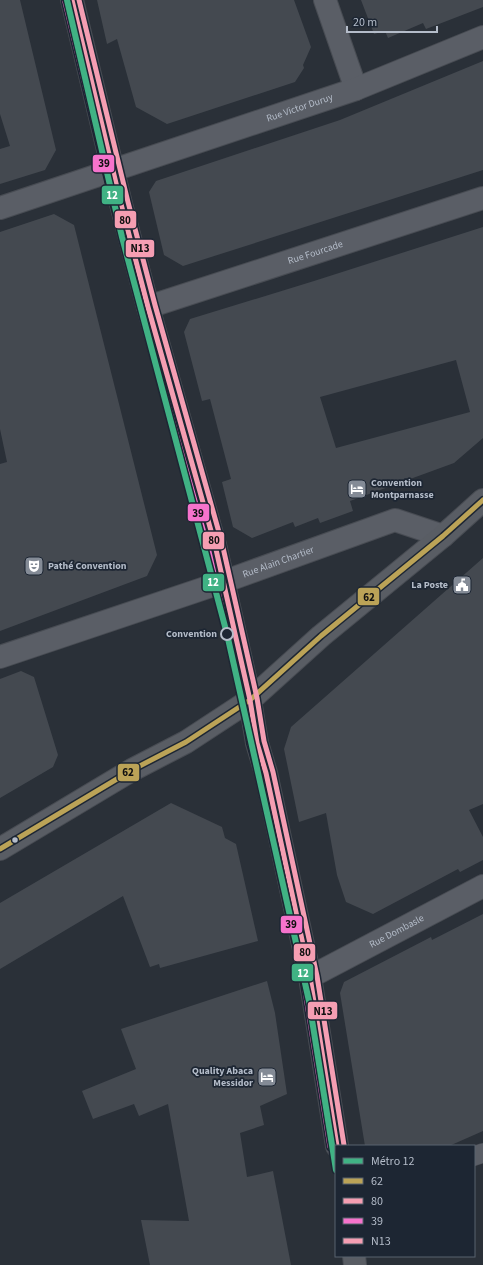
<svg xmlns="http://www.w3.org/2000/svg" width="483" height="1265" font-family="'Source Sans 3',sans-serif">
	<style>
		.building { fill: #444950; fill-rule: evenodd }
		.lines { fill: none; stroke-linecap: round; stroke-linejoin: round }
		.pedestrian-casing { stroke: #484c53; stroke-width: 20 }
		.minor-casing { stroke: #484c53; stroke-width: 24 }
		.secondary-casing { stroke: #484c53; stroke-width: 24 }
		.pedestrian { stroke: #5a5e66; stroke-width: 19 }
		.minor { stroke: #5a5e66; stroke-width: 22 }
		.secondary { stroke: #595d64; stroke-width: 22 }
		.bus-1-casing { stroke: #1d2633; stroke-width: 8 }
		.bus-2-casing { stroke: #1d2633; stroke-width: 8 }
		.bus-3-casing { stroke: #1d2633; stroke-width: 8 }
		.bus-4-casing { stroke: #1d2633; stroke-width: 8 }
		.bus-1 { stroke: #bba357; stroke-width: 5 }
		.bus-2 { stroke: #f59eb2; stroke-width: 5 }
		.bus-3 { stroke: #f673cc; stroke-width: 5 }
		.bus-4 { stroke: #f59eb3; stroke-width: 5 }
		.metro-1-casing { stroke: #1d2633; stroke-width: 9 }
		.metro-1 { stroke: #40b284; stroke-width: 6 }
		.stop-dot { fill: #1d2633; stroke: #b4bcc9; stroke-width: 2 }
		.bus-dot { fill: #b4bcc9; stroke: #1d2633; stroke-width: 1.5 }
		.labels { text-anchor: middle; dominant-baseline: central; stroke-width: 3.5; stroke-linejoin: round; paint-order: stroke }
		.street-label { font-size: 10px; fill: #b4bcc9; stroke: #1d2633 }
		.poi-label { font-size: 10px; font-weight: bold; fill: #b4bcc9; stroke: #1d2633; text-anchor: start }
		.stop-label { font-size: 10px; font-weight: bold; fill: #b4bcc9; stroke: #1d2633; text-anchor: end }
		.line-badge { stroke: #1d2633; stroke-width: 1.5 }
		.badge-label { font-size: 11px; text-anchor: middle; font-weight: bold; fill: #fff }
		.pale-badge-label { font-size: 11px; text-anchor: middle; font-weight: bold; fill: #111 }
	</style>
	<rect width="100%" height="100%" fill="#2a3038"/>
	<!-- building -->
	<path class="building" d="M0,0H20L56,150L45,170L0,184V149L10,146L0,114Z
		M97,0H294L311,47L303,65L304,68L295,82L167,124L136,107L117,39L107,44Z
		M361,0H483V7L426,29L423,23L388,38L385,31L374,34Z
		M483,61V170L183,266L164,255L149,192L156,181L340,120Z
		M54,214L74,225L157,555L147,576L0,631V464L7,462L0,429V232Z
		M483,227V438L454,463L350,501L353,511L320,523L318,518L295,527L293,522L252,538L233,527L222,482L231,479L210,399L202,401L184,332L190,319L314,281ZM456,360L470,412L336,448L320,397Z
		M483,558V804L469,810L483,837V860L460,872L458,869L373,914L346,902L337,875L326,813L299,822L284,749L291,727Z
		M21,671L34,677L58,755L53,767L0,798V679Z
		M171,803L222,827L225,838L236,844L258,941L160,968L159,964L150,967L123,896L0,969V903Z
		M483,914V1131L449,1146H365L340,993L344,982L431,937L432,940Z
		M267,981L275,1013L287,1094L260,1106L264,1125L240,1133L247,1177L273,1171L291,1265H150L141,1220L189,1221L168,1104L139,1116L134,1104L93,1119L82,1091L136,1069L121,1029Z"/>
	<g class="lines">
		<defs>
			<path id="pedestrian" d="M474,1156L483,1153"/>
			<g id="minor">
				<path d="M325,0L356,89"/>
				<path id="s1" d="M0,208L356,89L483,37"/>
				<path id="s2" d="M148,307L483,198"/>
				<path id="s3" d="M0,657L223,582L395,520L443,536"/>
				<path id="s4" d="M310,977L483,886"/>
			</g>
			<path id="secondary" d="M72,0L121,204L148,307L215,545L250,700L257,743L266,773L310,977L337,1146
				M0,849L132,770L186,742L250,700L321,636L443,536L483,500
				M354,1256L355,1265"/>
		</defs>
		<!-- pedestrian casing -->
		<use href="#pedestrian" class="pedestrian-casing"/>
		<!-- minor casing -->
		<use href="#minor" class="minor-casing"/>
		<!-- secondary casing -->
		<use href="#secondary" class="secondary-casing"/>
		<!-- pedestrian -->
		<use href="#pedestrian" class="pedestrian"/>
		<!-- minor -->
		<use href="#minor" class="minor"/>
		<!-- secondary -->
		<use href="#secondary" class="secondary"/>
		<defs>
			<path id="bus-1" d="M0,849L132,770L186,742L250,700L321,636L443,536L483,500"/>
			<path id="bus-2" d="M72,0L121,204L148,307L215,545L250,700L257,743L266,773L310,977L337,1146"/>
			<path id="bus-3" d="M65,2L114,206L141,309L208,547L243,701L250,744L259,775L303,978L330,1147"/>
			<path id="bus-4" d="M79,0L128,202L155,305L222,543L257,698L264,741L273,772L317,976L344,1145"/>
		</defs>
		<!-- bus-1 casing -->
		<use href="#bus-1" class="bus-1-casing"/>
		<!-- bus-2 casing -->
		<use href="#bus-2" class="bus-2-casing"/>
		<!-- bus-3 casing -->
		<use href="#bus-3" class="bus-3-casing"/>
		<!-- bus-4 casing -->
		<use href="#bus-4" class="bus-4-casing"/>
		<!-- bus-1 -->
		<use href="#bus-1" class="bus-1"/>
		<!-- bus-2 -->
		<use href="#bus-2" class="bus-2"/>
		<!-- bus-3 -->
		<use href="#bus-3" class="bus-3"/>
		<!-- bus-4 -->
		<use href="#bus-4" class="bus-4"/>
		<defs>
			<path id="metro-1" d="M67,0L122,237L227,634L309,1001L336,1170"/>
		</defs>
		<!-- metro-1 casing -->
		<use href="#metro-1" class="metro-1-casing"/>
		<!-- metro-1 -->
		<use href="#metro-1" class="metro-1"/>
	</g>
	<!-- icons -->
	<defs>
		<symbol id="hotel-square" viewBox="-11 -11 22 22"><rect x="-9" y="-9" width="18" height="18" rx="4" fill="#848b96" stroke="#1d2633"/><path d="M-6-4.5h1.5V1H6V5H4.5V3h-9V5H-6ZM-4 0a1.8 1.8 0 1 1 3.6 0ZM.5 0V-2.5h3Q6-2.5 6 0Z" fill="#fff"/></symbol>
		<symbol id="theatre-square" viewBox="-11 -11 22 22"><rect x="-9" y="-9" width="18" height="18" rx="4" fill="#848b96" stroke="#1d2633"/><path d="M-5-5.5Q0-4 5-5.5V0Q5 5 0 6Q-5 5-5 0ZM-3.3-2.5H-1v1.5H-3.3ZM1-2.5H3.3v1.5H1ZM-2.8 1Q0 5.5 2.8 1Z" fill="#fff"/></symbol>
		<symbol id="civic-square" viewBox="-11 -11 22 22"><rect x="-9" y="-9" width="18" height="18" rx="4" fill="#848b96" stroke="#1d2633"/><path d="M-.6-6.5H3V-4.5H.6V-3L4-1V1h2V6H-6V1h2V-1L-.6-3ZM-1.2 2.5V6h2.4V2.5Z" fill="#fff"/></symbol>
	</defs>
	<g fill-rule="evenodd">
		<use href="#hotel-square" x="346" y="478" width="22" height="22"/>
		<use href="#theatre-square" x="23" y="555" width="22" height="22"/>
		<use href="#civic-square" x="451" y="574" width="22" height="22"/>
		<use href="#hotel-square" x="256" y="1066" width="22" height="22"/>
	</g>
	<!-- markers -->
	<circle class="stop-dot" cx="227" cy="634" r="6"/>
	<circle class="bus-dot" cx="15" cy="840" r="3.5"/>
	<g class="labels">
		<!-- street labels -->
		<g class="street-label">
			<text stroke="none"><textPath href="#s1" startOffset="316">Rue Victor Duruy</textPath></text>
			<text stroke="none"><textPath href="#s2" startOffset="176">Rue Fourcade</textPath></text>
			<text stroke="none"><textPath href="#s3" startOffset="294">Rue Alain Chartier</textPath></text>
			<text stroke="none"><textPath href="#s4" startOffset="98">Rue Dombasle</textPath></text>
		</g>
		<!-- poi labels -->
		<g class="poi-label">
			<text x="371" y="483">Convention<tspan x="371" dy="12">Montparnasse</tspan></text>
			<text x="48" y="566">Pathé Convention</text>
			<text x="448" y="585" text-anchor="end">La Poste</text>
			<text x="253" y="1071" text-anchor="end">Quality Abaca<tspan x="253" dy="12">Messidor</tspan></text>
		</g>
		<!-- stop labels -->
		<g class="stop-label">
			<text x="217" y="634">Convention</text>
		</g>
	</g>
	<g class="line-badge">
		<rect x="92" y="154" width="23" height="19" rx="4" fill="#f673cc"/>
		<rect x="101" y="185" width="23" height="20" rx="4" fill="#40b284"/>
		<rect x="114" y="210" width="23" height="19" rx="4" fill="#f59eb2"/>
		<rect x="125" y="239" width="30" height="19" rx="4" fill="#f59eb3"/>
		<rect x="187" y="503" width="23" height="19" rx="4" fill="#f673cc"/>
		<rect x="202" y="531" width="23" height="19" rx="4" fill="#f59eb2"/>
		<rect x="202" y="573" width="23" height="19" rx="4" fill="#40b284"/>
		<rect x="357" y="587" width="23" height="19" rx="4" fill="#bba357"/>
		<rect x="117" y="763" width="23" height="19" rx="4" fill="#bba357"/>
		<rect x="280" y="915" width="23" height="19" rx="4" fill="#f673cc"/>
		<rect x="293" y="943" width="23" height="19" rx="4" fill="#f59eb2"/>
		<rect x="291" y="963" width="23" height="19" rx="4" fill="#40b284"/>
		<rect x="307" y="1001" width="31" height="19" rx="4" fill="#f59eb3"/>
	</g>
	<g class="badge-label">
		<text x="112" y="199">12</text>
		<text x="213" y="586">12</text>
		<text x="303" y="977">12</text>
	</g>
	<g class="pale-badge-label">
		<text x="104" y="167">39</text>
		<text x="125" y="224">80</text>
		<text x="140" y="252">N13</text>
		<text x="198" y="517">39</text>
		<text x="214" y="544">80</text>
		<text x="369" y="601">62</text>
		<text x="128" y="776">62</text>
		<text x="291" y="928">39</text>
		<text x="305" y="956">80</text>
		<text x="323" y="1015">N13</text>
	</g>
	<!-- legend -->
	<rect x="335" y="1145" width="140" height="112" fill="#1d2633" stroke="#59626f"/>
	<rect x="343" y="1158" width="20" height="6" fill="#40b284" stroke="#59626f"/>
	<text x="371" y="1165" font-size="12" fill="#b4bcc9">Métro 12</text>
	<rect x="343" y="1178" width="20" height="6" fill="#bba357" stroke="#59626f"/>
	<text x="371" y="1185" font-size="12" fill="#b4bcc9">62</text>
	<rect x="343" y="1198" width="20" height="6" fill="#f59eb2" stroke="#59626f"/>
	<text x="371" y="1205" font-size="12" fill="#b4bcc9">80</text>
	<rect x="343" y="1218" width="20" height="6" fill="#f673cc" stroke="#59626f"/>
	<text x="371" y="1225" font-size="12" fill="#b4bcc9">39</text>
	<rect x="343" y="1238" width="20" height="6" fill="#f59eb3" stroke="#59626f"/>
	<text x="371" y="1245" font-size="12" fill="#b4bcc9">N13</text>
	<!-- scale -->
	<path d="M347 26v6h90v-6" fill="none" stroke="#b4bcc9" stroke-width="2"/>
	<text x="353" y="26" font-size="12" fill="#b4bcc9" stroke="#1d2633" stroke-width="3" paint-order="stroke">20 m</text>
</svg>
